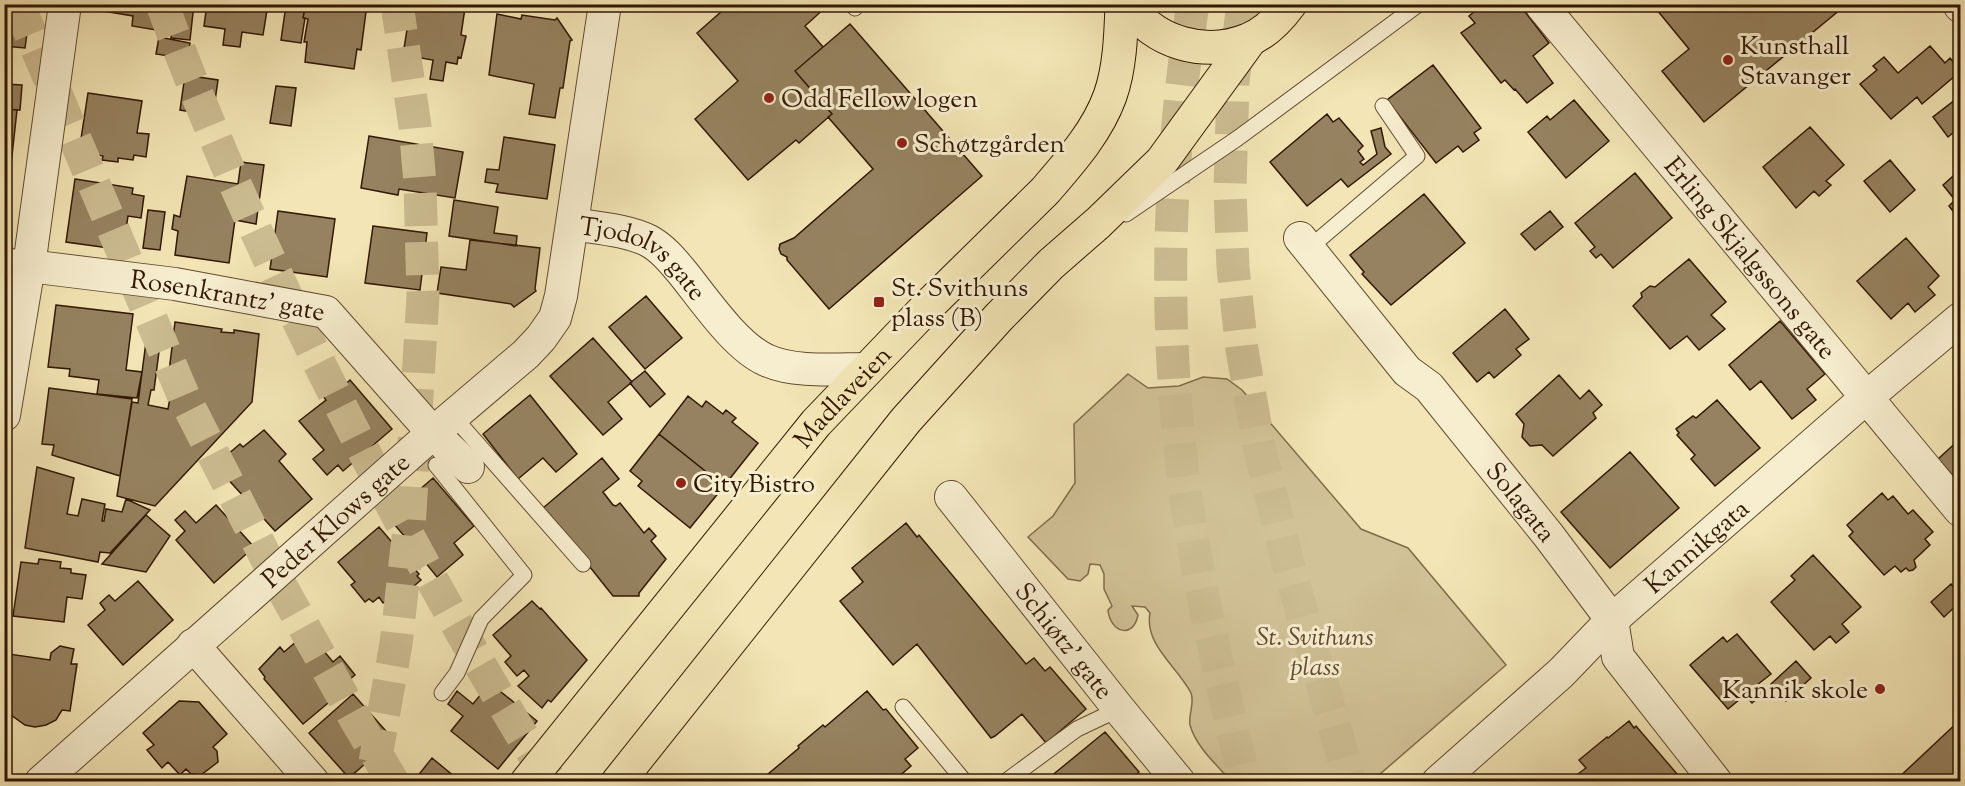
<svg xmlns="http://www.w3.org/2000/svg" width="1965" height="786" font-family="'Sorts Mill Goudy',serif">
<style>
.green{fill:#d2c297;stroke:#826c4d;stroke-width:1.5}
.building{fill:#968260;stroke:#321703;stroke-width:1.5}
.lines{fill:none;stroke-linecap:round;stroke-linejoin:round}
.highway-tunnel{stroke:#ccbc91;stroke-width:33;stroke-dasharray:33 16;stroke-linecap:butt}
.lane-casing{stroke:#624a30;stroke-width:17}
.street-casing{stroke:#624a30;stroke-width:34}
.primary-casing{stroke:#321703;stroke-width:35}
.lane{stroke:#f7eecf;stroke-width:15}
.street{stroke:#f7eecf;stroke-width:32}
.primary{stroke:#f3e5b5;stroke-width:33}
.poi-dot{fill:#8f2418;stroke:#f7eecf;stroke-width:2}
.labels{text-anchor:middle;stroke-width:6;stroke-linejoin:round;paint-order:stroke}
.poi-label{font-size:26px;fill:#321703;stroke:#f7eecf;text-anchor:start}
.street-label{font-size:26px;fill:#321703;stroke:#f7eecf}
.park-label{font-size:26px;font-style:italic;fill:#624a2f;stroke:#f7eecf}
</style>
<rect width="100%" height="100%" fill="#f3e5b5"/>
<filter id="stains"><feTurbulence type="fractalNoise" baseFrequency=".00333" numOctaves="4"/><feColorMatrix values="0 0 0 0 .2 0 0 0 0 .09 0 0 0 0 .02 0 0 0 .5 -.17"/></filter>
<radialGradient id="worn" r=".72"><stop offset=".6" stop-color="#630" stop-opacity="0"/><stop offset="1" stop-color="#630" stop-opacity=".3"/></radialGradient>
<path class="green" d="M1128,374L1148,388L1179,386L1203,377L1227,379L1242,390L1361,529L1408,548L1506,665L1372,781H1231C1217,765 1196,747 1190,725C1188,715 1195,703 1191,693C1178,667 1144,645 1150,613L1145,607L1132,606L1138,615C1133,640 1110,632 1108,610L1112,606L1104,589V574L1100,565L1090,564L1088,574L1080,581L1068,579L1028,537L1053,516L1075,483L1074,424Z"/>
<path class="building" d="M4,4H31L25,48L4,46Z
M97,4H174L173,14L160,11L156,30L132,26L133,16L96,10Z
M175,4H194L190,40L171,38Z
M207,4H268L263,35L242,32L240,47L223,45L225,29L204,26Z
M310,4H367L361,50L357,49L354,69L305,62L307,42H304L308,19L303,18L305,8L309,9Z
M411,4H444L465,8L461,35L466,36L461,58L458,57L457,64L446,62L443,81L430,79L433,60L403,55Z
M730,4H824L826,7L805,26L823,47L795,71L832,114L799,143L796,140L748,180L695,119L738,81L697,33Z
M1483,4H1519L1549,43L1533,56L1553,83L1527,103L1515,89L1514,90L1505,80L1501,83L1461,33L1475,23L1469,16Z
M1652,4H1847L1704,122L1662,71L1689,49Z
M286,5L306,8H305L303,18H305L301,43L281,40Z
M497,14L521,19L522,15L555,20L557,18L572,40L570,41L563,88H560L555,118L529,114L534,84L489,75Z
M850,24L982,176L829,309L787,260V257L781,254L779,249L780,244L794,238L873,169L828,117L832,114L795,71Z
M159,37L190,43L188,59L156,54Z
M1930,46L1945,63L1950,58L1959,69L1954,73L1956,75L1922,104L1917,97L1891,119L1860,84L1877,70L1873,66L1884,57L1898,73Z
M1433,65L1481,128L1474,133L1479,140L1463,152L1458,146L1436,163L1387,100Z
M185,75L218,80L213,115L180,110Z
M4,84L22,85L20,110L4,109Z
M276,86L296,88L291,126L270,123Z
M88,93L142,101L137,133L149,134L146,157L134,155L133,160L118,158V162L102,160L103,156L79,152Z
M1960,96V127L1948,137L1933,117Z
M1574,100L1609,141L1566,178L1528,132L1547,116L1550,120Z
M4,109L17,110L11,165H8L6,181H4Z
M1327,114L1333,122L1339,118L1363,146L1358,151L1364,159L1360,162L1363,165L1377,154L1371,131L1381,128L1385,147L1391,154L1348,187L1341,179L1307,206L1270,162Z
M1810,127L1844,165L1826,181L1831,185L1819,196L1814,191L1796,208L1763,167Z
M369,136L463,152L455,198L399,189L398,195L361,188Z
M504,137L555,145L547,199L496,192L498,184L485,182L487,169L499,170Z
M1890,160L1915,190L1890,212L1864,181Z
M241,162L264,165L256,224L235,220L229,263L175,255L178,231L172,229L174,215L180,217L187,176L238,184Z
M1960,170V220L1949,206L1955,200L1943,185Z
M1635,173L1672,218L1613,268L1601,254L1596,258L1590,251L1595,247L1575,223Z
M75,179L133,188L132,194L144,196L141,218L128,216L123,250L66,242Z
M1424,194L1465,243L1391,305L1362,274L1364,272L1350,255Z
M454,200L498,207L494,233L517,236L516,246L449,236Z
M148,210L165,212L160,250L143,248Z
M278,211L335,219L327,277L270,269Z
M1550,211L1563,227L1535,250L1521,234Z
M373,226L427,233L420,290L365,283Z
M1906,238L1939,276L1928,287L1935,295L1915,312L1908,303L1891,319L1857,281Z
M470,240L540,248L535,289L536,291L514,307L511,304L437,293L441,267L466,270Z
M1689,259L1726,302L1711,315L1725,329L1699,350L1687,336L1670,349L1633,306L1642,297L1641,293L1650,286L1655,287Z
M646,296L682,338L645,369L609,327Z
M56,305L133,314L126,370L142,372L137,398L97,394L99,380L69,376L70,369L48,367Z
M1505,309L1529,339L1516,349L1521,355L1494,378L1489,372L1477,382L1453,353Z
M1780,321L1825,374L1807,389L1816,400L1792,419L1761,381L1750,390L1729,365Z
M175,322L222,329L221,332L234,333V330L259,334L252,402L155,506L117,496L132,402L138,403L146,342L160,344L154,390H151L148,405L168,409L173,381L168,380Z
M593,338L632,382L608,402L622,419L603,435L550,376Z
M645,371L665,394L650,407L630,383Z
M1559,375L1580,399L1589,390L1602,405L1593,413L1596,418L1553,456L1542,445L1530,446L1522,437L1524,424L1516,414Z
M350,380L392,429L343,471L338,465L327,475L313,459L324,450L299,421L326,400L322,395L338,381L343,386Z
M49,388L132,399L120,476L52,455L54,445L42,444Z
M530,395L577,454L556,472L543,458L518,479L483,434Z
M688,396L702,407L706,401L723,414L726,410L736,418L732,422L758,443L724,486L659,434Z
M1717,400L1760,448L1715,486L1691,459L1695,455L1677,435L1679,433L1676,429L1693,416L1696,418Z
M264,430L286,454L279,461L312,499L275,531L215,465L240,444L243,447Z
M659,434L724,486L690,528L638,486L642,481L630,471Z
M1960,439V484L1938,459Z
M1630,452L1679,508L1610,568L1561,512Z
M602,458L619,479L603,492L613,505L616,506L620,503L644,533L649,528L656,536L651,541L666,559L639,593V596H613L543,508Z
M37,467L74,478L67,514L78,516L82,499L105,504L102,521H104L106,509L122,512L126,499L150,510L110,553L100,552L98,562L25,548Z
M433,478L474,526L454,543L463,555L437,577L421,557L415,562L405,551L412,545L388,517Z
M1882,493L1888,500L1893,496L1908,514L1913,510L1933,532L1925,539L1930,545L1914,560L1916,567L1913,570L1909,571L1906,568L1901,572L1895,566L1884,575L1849,536L1853,532L1847,525Z
M216,505L254,547L214,583L176,540L185,531L175,520L185,511L196,523Z
M146,515L170,536L146,572L102,564Z
M906,523L917,537L919,535L1026,664L1034,658L1045,671L1050,667L1086,709L1046,743L1022,714L995,736L991,738L917,644L893,665L840,601L863,582L852,568Z
M379,527L419,574L417,576L421,580L401,597L397,592L383,603L379,597L373,602L369,599L365,602L351,585L355,582L338,562Z
M1813,555L1861,607L1842,624L1849,632L1836,643L1830,636L1814,650L1771,602L1795,580L1791,576Z
M39,559L61,562L60,568L71,569V573L86,575L82,599L67,597L64,622L13,616L21,562L38,564Z
M138,581L173,620L123,665L88,625L105,610L100,603L109,595L115,601Z
M1951,584L1960,594V602L1944,617L1931,602Z
M532,601L540,609L541,608L587,660L551,702L548,700L542,708L518,686L529,676L524,670L517,676L505,662L511,656L493,635Z
M1737,634L1771,674L1757,685L1764,693L1752,703L1745,695L1728,709L1690,665L1723,637L1727,642Z
M304,635L309,641L312,637L333,662L340,656L355,675L349,680L352,683L303,724L264,679L265,677L259,669L280,647L284,652Z
M60,646L74,649L71,664H77L70,711L62,710L56,720L46,725L35,727L25,725L11,715L4,701V685L9,654L50,660L51,653Z
M1796,661L1811,678L1786,701L1771,684Z
M490,683L537,721L498,769L451,731L463,716L448,704L457,691L473,704Z
M867,691L883,710L886,709L918,748L905,759L911,766L896,779L898,782H772L767,775L799,748L798,746L823,725L825,727Z
M353,694L393,739L349,778L309,733Z
M179,701L199,702L227,734L213,747L217,751L218,762L201,775L191,774L186,769L180,775L168,762L162,768L147,750L154,745L143,733Z
M1960,720V782H1894Z
M1629,721L1634,728L1636,726L1677,774L1669,782H1577L1574,777L1586,768L1579,760L1607,737L1608,738Z
M1105,732L1139,772L1127,782H1044Z
M432,758L461,782H413Z
M1140,774L1146,782H1131Z"/>
<g class="lines">
<path class="highway-tunnel" d="M18,4L184,397L277,579L356,720L393,782
M162,4C216,150 282,292 353,430C414,550 479,668 551,782
M1193,4C1168,162 1163,316 1183,475C1196,578 1221,680 1245,782
M1243,4L1233,82L1230,190L1233,268L1242,350L1259,446L1286,556L1350,782
M375,762L396,644L409,529L423,296L420,183L415,126L397,4"/>
<g class="lane-casing">
<path id="lane" d="M852,4L855,8
M1126,214L1238,138L1419,4
M1308,249L1417,156L1383,106
M453,416L583,564
M436,465L524,575L481,619L457,673L442,693
M903,707L965,782
M1005,782L1077,729L1119,709"/>
</g>
<g class="street-casing">
<g id="street">
<path d="M1959,4L1960,6"/>
<path id="s1" d="M1542,6L1960,510"/>
<path id="s2" d="M573,224C596,228 627,230 649,241C662,248 672,260 682,272C704,299 735,346 766,360C793,373 837,369 866,369"/>
<path id="s3" d="M1300,238L1407,371L1429,387L1549,536L1612,620L1618,657L1716,782"/>
<path id="s4" d="M4,265L29,266L175,284L326,312L433,433L468,467"/>
<path d="M4,415L29,266L65,4"/>
<path id="s5" d="M951,497L1119,709L1179,782"/>
<path d="M193,645L313,782"/>
<path id="s6" d="M41,782L433,433L526,354L541,338L555,318L561,296L605,4"/>
<path id="s7" d="M1438,782L1561,673L1612,620L1867,397L1960,319"/>
</g>
</g>
<g class="primary-casing">
<g id="primary">
<path d="M1129,4C1153,44 1207,57 1248,40C1266,33 1279,19 1290,4"/>
<path id="s8" d="M527,782L816,423L926,308L1045,191C1070,162 1097,132 1110,96C1120,68 1121,34 1122,4"/>
<path d="M618,782L906,420L999,317L1051,264L1098,223L1162,161L1250,40"/>
</g>
</g>
<use href="#lane" class="lane"/>
<use href="#street" class="street"/>
<use href="#primary" class="primary"/>
</g>
<g class="poi-dot">
<circle cx="1728" cy="60" r="6"/>
<circle cx="769" cy="98" r="6"/>
<circle cx="902" cy="143" r="6"/>
<rect x="873" y="296" width="12" height="12" rx="3"/>
<circle cx="681" cy="483" r="6"/>
<circle cx="1880" cy="689" r="6"/>
</g>
<g class="labels">
<g class="poi-label">
<text x="1740" y="54">Kunsthall<tspan x="1740" dy="30">Stavanger</tspan></text>
<text x="781" y="107">Odd Fellow logen</text>
<text x="914" y="152">Schøtzgården</text>
<text x="891" y="296">St. Svithuns<tspan x="891" dy="30">plass (B)</tspan></text>
<text x="693" y="492">City Bistro</text>
<text x="1868" y="698" text-anchor="end">Kannik skole</text>
</g>
<g class="street-label">
<text dy="9" stroke="none"><textPath href="#s1" startOffset="327">Erling Skjalgssons gate</textPath></text>
<text dy="9" stroke="none"><textPath href="#s2" startOffset="81">Tjodolvs gate</textPath></text>
<text dy="9" stroke="none"><textPath href="#s4" startOffset="226">Rosenkrantz' gate</textPath></text>
<text dy="9" stroke="none"><textPath href="#s8" startOffset="498">Madlaveien</textPath></text>
<text dy="9" stroke="none"><textPath href="#s3" startOffset="345">Solagata</textPath></text>
<text dy="9" stroke="none"><textPath href="#s6" startOffset="394">Peder Klows gate</textPath></text>
<text dy="9" stroke="none"><textPath href="#s7" startOffset="350">Kannikgata</textPath></text>
<text dy="9" stroke="none"><textPath href="#s5" startOffset="183">Schiøtz' gate</textPath></text>
</g>
<g class="park-label">
<text x="1315" y="645">St. Svithuns<tspan x="1315" dy="30">plass</tspan></text>
</g>
</g>
<rect width="1965" height="786" fill="none" stroke="#f3e5b5" stroke-width="24"/>
<rect x="6" y="6" width="1953" height="774" fill="none" stroke="#321703" stroke-width="3"/>
<rect x="12" y="12" width="1941" height="762" fill="none" stroke="#321703" stroke-width="1.5"/>
<rect width="100%" height="100%" filter="url(#stains)"/>
<rect width="100%" height="100%" fill="url(#worn)"/>
</svg>
